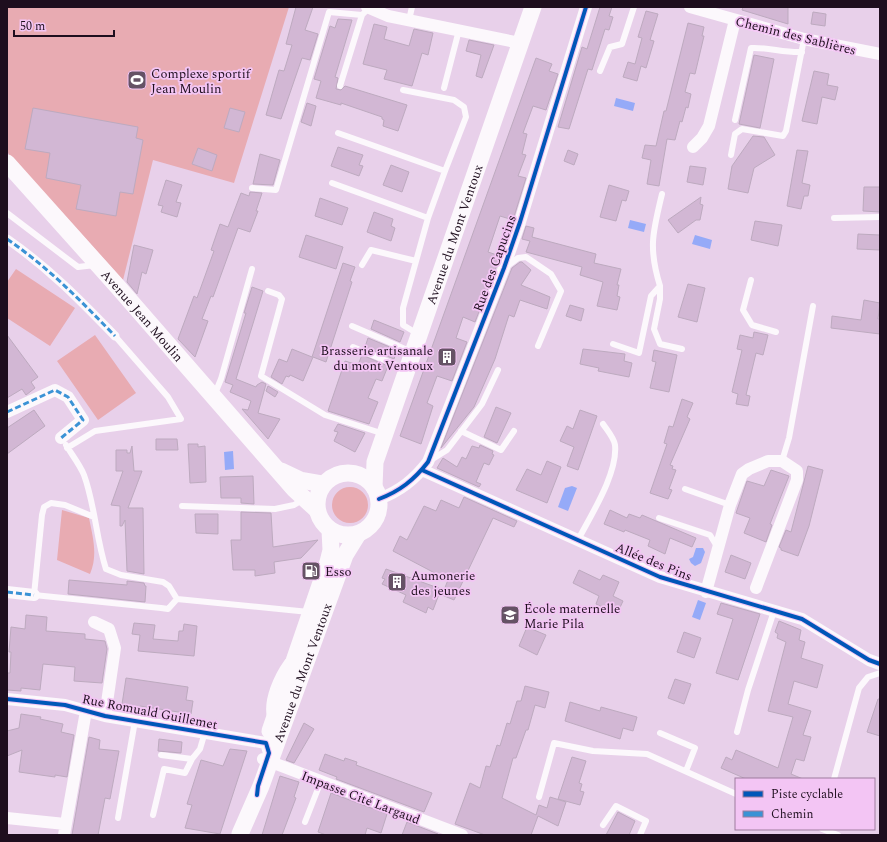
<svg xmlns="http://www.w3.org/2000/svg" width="887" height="842" font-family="Spectral,serif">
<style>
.green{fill:#e8abb2}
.water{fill:#95aaf8}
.building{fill:#d2b7d4;stroke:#bdaabf}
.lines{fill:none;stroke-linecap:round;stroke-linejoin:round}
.service{stroke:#fcf8fc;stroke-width:6}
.pedestrian{stroke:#fcf8fc;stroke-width:9}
.minor{stroke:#fcf8fc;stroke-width:12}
.secondary{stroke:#fcf8fc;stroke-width:17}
.quiet{stroke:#3a92d5;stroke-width:3;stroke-dasharray:6 3;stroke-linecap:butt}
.cycleway-casing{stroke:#f3c5f4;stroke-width:6}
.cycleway{stroke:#0057b8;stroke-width:4}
.labels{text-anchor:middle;stroke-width:3.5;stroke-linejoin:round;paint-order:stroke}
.street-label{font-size:13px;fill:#1e0e1e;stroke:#f3c5f4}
.poi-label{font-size:13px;fill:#1e0e1e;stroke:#f3c5f4;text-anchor:start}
</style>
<rect width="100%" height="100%" fill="#e8d0ea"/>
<path class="green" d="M7,7H289L234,183L153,160L123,280L7,152Z
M16,269L75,308L50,346L7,318V282Z
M95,335L136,393L98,420L57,361Z
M332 505a18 18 0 1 1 36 0a18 18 0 1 1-36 0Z
M62,510L89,518C93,538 98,555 90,574L57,560Z"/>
<path class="water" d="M616,98L635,103L633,111L614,106Z
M630,220L646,224L644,232L628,228Z
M695,235L712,240L710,249L692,244Z
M233,451L234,469L225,470L224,452Z
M572,486L577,488L568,511L558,507L565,488Z
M696,548H703L705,552L701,563L695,566L691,563L689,559L693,557Z
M698,600L706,603L700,620L692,617Z"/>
<path class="building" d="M296,7H313L305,30L318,34L310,60L302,58L281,119L266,115L279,70L284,71L292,45L286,44Z
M600,7H612L609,16L613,17L609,30L605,29L592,70L588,69L569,129L558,127L582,47L587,49Z
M743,7H788V24L742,10Z
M646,11L658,14L650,40L654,41L646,68L641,66L637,81L623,77L628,62L635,64L642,38L638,37Z
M813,12L826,14L825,26L811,24Z
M338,19L352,20L335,77L338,78L336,89L341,90L345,86L407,105L398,131L383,126L384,120L382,119V117L341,103V105L316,98L321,81L314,79L330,26L335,28Z
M688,23L704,27L702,36H704L695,74L690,73L685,92L691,94L688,108L686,107L682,122L680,121L675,140L667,139L659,186L647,184L651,160L642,158L645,145L656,146L664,111H666Z
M374,24L387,27L384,39L409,46L414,29L433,33L428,55L422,53L412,86L384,79L387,70L363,64Z
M469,40L494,45L482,78L476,76L481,55L466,51Z
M754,55L774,59L760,128L739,124Z
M536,58L552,64L549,71L558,74L546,110L533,106L523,133L527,134L522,154L526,155L518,176L526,178L513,220L500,216L488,252L500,256L497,265L475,322L463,317L456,338L467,342L452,381L437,376L427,403L433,406L421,444L400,436Z
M814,71L829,74L827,85L838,87L835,100L822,97L817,124L802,121Z
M307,103L316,106L311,126L301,122Z
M33,108L138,127L136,138L143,140L133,194L120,192L116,216L76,209L81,185L46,178L50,153L25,149Z
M230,108L245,112L239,132L224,128Z
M753,136L764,137L775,155L754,168L748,193L728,189L732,166Z
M338,147L363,155L359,165L363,166L359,176L331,166Z
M198,148L217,155L212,171L192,164Z
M568,150L578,154L574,165L564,161Z
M797,150L808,151L802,183L810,185L808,196H804L801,209L787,206Z
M260,154L280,160L273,185L253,184Z
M391,165L409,172L402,192L383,185Z
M690,166L706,168L703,185L687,182Z
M166,180L182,185L176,202L181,203L177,217L161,212L163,206L158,205Z
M609,185L629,191L626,201L622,200L616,221L600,217Z
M864,187H880V212L863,211Z
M250,192L262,193L256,211H258L250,232L238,228L213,297L211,296L202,319L208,321L195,357L178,339L194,296L197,298L214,251L211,250L220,224L228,227L241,193L249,196Z
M701,197L700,204L703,205L700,220H696L678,233L668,220Z
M320,198L348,208L342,225L315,216Z
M374,212L393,219L391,226L395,228L391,241L367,232Z
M755,221L782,225L778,246L751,240Z
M526,226L534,228L532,237L596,254L594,263L621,269L617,285H619L617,296L620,297L617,310L597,306L603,282L580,275L582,267L526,252L530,241L522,239Z
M858,234L880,235V250L857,249Z
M306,235L343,247L336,269L299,257Z
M134,245L153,250L146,274L142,272L137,294L127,282Z
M520,262H522L531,270L521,285L550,297L547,309L520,300L514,317L509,315L495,359L474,407L441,448L512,268Z
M343,263L355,267L350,281L352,282L326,362L313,357L303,381L290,375L289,377L286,376L282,384L271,377L279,359L287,362L292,349L312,357Z
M688,284L705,288L697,322L678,317Z
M252,287L263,291L236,379L256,387L257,385L262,382L266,384L258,413L280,419L268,439L242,409L248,410L251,401L230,392L233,385L225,382L246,313H244Z
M864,300L880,303L878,319H880V334L831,328L832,316L861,320Z
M570,305L584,309L581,321L566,316Z
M374,320L404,332L400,342L371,329Z
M754,332L768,335L763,355L756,353L746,395L750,396L748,406L736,404L738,394L732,392L742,350L737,349L740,335L753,338Z
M7,335L38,377L31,382L35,388L26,395L22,389L7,398Z
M368,338L397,350L394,359L365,347Z
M583,349L625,354L624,361L632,363L629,377L598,371L599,368L580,364Z
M654,350L677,355L669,392L650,388L656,362L652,361Z
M362,355L388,366L382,381L376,379L368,398L378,402L369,424L328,411L345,361L358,365Z
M268,386L278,392L275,397L266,391Z
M682,399L693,403L687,417L690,419L670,465L673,466L672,469L676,470L669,489L672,490L668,499L650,493L667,444L664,443L669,426L673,427Z
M496,407L511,413L497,443L484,437Z
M34,410L45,426L7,454V428Z
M580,410L597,416L578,470L567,466L574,447L560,441L567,426L573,429Z
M338,424L365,433L355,452L334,441L338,432L334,431Z
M156,439H177L178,450H156Z
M188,444H198V447L205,446L206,482L190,483Z
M480,445L493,451L492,454L494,455L489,465L484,463L476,482L481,484L479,487L437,468L443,458L457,467L462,457L466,459L472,446L479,448Z
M132,446L134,471H142L128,508H143L144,574L127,571L125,520L122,526H120V506L111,505L123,471H116V450H127V453H130Z
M547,461L561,467L547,503L516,490L527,469L541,475Z
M808,466L823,470L809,526L798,556L781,550V548L779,547L786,530L791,532Z
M771,470L789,476L770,524L772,525L766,542L744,533L750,518L736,513L747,481L764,486Z
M253,476L254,504L241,503V498H221L220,477Z
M464,497L517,521L514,527L493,518L454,600L442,595L448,580L393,551L400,536L407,540L424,506L436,511L441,500L459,508Z
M610,510L627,518L629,514L640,518L642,515L696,538L692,547L670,538L665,554L648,546L650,540L625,530L624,532L604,524Z
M241,512L271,513L273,547L318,540L301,558L274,562L275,573L255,576V570H233L231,540H241Z
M195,514H218V534L196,533Z
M731,555L751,563L745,579L725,572Z
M386,569L441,589L433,610L428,607L426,613L403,602L406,595L382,584L385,579L382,578Z
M579,570L600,580L603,575L619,582L613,596L623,601L617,614L596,604L599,596L573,583Z
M69,580L127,585V581L144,583L145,586H146L145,602L68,594Z
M721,603L760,614L738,680L716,673L733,619L717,614Z
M26,615L47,617L46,631L85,634V639L105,641L107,649L102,683L74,681L75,667L43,664L40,690L21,688V691L7,690V673H10L11,652H9L11,627L25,629Z
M779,621L801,630L799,640L805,642L801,658L823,665L817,688L794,681L788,704L811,711L803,735L811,737L804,761L796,759L791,774L803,779H746L721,768L726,757L732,760L736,750L778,768L793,717L768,711L786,642L777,638L778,634L775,632Z
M134,623L155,625L153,639L178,641L179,631H183L184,624L197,626L194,656L138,651L140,635L132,634Z
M527,627L546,635L537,655L519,646Z
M684,632L701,638L694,658L677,652Z
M126,678L188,687L186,700L193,701L191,714L140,706L139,714L121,711Z
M675,679L691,684L684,704L668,698Z
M525,686L549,692L545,708L535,705L528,730H526L516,758H513L502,798L536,815L539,805L547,808L550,797L566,802L558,826L538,816L531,835H485L455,824L470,783L480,788L486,766L490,767L497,745L500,746L507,723L510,724L517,701H521Z
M878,699H880V736L867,732Z
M570,702L600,711L601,707L637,717L633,731L623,728L620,739L565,721Z
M21,714L41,717L40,719L63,724L61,732L74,735L67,777L55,775V777L19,772L22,750L7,756V731L19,728Z
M304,723L314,729L294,763L286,760Z
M89,737L100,740L99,749L119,751L110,799L105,798L98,835H72Z
M159,739L182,742L181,753L158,751Z
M230,749L247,751L220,834L185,828L192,805L187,804L201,760L223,766Z
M325,754L344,761L345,758L357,762L356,765L432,793L424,812L336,779L337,777L319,770Z
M572,757L586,761L579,783L582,784L580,791L584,792L580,805L558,799Z
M280,776L299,782L294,797L296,798L282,835H262Z
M331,793L387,814L381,833L367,828L365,835H326L318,832Z
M618,812L635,821L629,835H606Z
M407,822L438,834V835H402Z"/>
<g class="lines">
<path class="service" d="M409,20L412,7
M600,71L610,47L622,44L634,7
M340,86L362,15
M444,88L459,30
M403,90L454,100L464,107L466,117L445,171
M735,120L751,48C768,47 784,53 802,52
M338,133L445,171L428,218L403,308V325L418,334
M731,155L735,134L742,129L783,136L786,131L804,39
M332,183L428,218
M252,188L276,190L329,12L362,15L368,9
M7,213L78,267L95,265
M834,218L880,217
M362,265L371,250L416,261
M506,267L518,258L526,257L551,274L561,291L538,346
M751,280L743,310L752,325L776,332
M660,286V299L654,329L660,344L682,349
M268,291L279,295L282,299L261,376L325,415L384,434
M352,326L412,352
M613,344L639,353L651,296L660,286C648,247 653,232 662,194
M353,347L406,369
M214,396L221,379L252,269
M461,431L501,450L514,431
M66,445C72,455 80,465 84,475C95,505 96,538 106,569L121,575L163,582L169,586L177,599
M67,448L95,431L181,419L168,397L115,336
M431,460L447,450L482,404L498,370
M782,461L789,438L813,306
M685,489L730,505
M182,506L275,509L294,505L304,499
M94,517L65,505L51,503L44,507L42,515L34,595L161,608L168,609L177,599L309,612
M659,518L710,535L718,548
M578,540C591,515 618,473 615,445C614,438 607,430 603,424
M270,717C266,700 277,676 287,662
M737,732L748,690L774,611
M660,733L695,748L686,771
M161,755L192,759L200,749L205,732
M834,779L859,688L868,677L880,673
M539,797L554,743L593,751L647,754L736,794
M153,815L164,769L185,773L192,759
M118,818L135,721
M305,822L321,781
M603,825L616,806L646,821L640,835
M822,829L838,835"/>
<path class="pedestrian" d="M7,239C49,268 80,300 115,336"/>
<path class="minor" d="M367,7L388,16L520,43
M690,7L804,39L880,54
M693,147L702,138L709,126L735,20
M7,412L55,390L68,397L83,420L61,438
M422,470L660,577L802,619L869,660L880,664
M379,499C400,491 414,480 428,462L504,268L520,222L586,7
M7,592L34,595
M706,592L730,505L742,474L749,469L768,461H782L797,471V480L756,588
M94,622L109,629L115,648L105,716
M7,699L65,705L105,716L266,743L269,753L267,760
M263,759L462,835
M7,818L65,824
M64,835L86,711"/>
<g class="secondary">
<path id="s1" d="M7,163L118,287L294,489L317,510"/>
<path d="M281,471L300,480L323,484"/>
<circle cx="348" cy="504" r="31"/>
<path id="s2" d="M374,487L375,462L533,7"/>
<path d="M270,731L328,562L331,550L330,530"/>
<path id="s3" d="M240,834L261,786L345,555L358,534"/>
</g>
<path class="quiet" d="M7,239C49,268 80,300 115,336
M7,412L55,390L68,397L83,420L61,438
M7,592L34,595"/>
<g class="cycleway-casing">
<path id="cycleway" d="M422,470L660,577L802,619L869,660L880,664
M379,499C400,491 414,480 428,462L504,268L520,222L586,7
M7,699L65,705L105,716L266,743L269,753L258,786L257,795"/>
</g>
<use href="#cycleway" class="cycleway"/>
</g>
<defs>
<g id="stadium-square" transform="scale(1)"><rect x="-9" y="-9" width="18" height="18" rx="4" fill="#655265" stroke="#f3c5f4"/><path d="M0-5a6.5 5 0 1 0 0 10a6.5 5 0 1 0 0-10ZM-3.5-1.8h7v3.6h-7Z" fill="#fff"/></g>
<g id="building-square" transform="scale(1)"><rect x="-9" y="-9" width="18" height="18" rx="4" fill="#655265" stroke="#f3c5f4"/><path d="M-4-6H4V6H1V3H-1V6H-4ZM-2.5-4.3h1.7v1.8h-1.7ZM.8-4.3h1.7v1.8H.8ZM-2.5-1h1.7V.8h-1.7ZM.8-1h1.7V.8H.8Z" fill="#fff"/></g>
<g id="fuel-square" transform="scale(1)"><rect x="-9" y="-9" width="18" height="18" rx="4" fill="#655265" stroke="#f3c5f4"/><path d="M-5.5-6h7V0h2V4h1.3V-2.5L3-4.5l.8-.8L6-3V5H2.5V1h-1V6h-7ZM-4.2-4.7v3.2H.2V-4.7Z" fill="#fff"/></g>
<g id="school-square" transform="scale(1)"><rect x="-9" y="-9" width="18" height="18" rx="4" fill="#655265" stroke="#f3c5f4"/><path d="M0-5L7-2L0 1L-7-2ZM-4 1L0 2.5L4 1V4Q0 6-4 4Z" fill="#fff"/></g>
</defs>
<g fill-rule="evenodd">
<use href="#stadium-square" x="137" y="80"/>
<use href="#building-square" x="447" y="357"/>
<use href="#fuel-square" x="311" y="571"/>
<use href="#building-square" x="397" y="582"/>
<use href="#school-square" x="510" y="615"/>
</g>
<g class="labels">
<g class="street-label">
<text transform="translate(796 35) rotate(14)" y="5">Chemin des Sablières</text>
<text dy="5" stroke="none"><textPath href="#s2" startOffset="266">Avenue du Mont Ventoux</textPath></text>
<text transform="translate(494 263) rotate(-70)" y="5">Rue des Capucins</text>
<text dy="5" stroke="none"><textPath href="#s1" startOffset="204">Avenue Jean Moulin</textPath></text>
<text transform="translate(654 561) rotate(22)" y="5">Allée des Pins</text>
<text dy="5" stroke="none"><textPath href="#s3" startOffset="173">Avenue du Mont Ventoux</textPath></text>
<text transform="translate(150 711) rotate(11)" y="5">Rue Romuald Guillemet</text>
<text transform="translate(361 797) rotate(21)" y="5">Impasse Cité Largaud</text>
</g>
<g class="poi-label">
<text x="151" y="78">Complexe sportif<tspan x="151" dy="15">Jean Moulin</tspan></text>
<text x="433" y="355" text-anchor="end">Brasserie artisanale<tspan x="433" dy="15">du mont Ventoux</tspan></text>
<text x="325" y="576">Esso</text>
<text x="411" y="580">Aumonerie<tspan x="411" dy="15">des jeunes</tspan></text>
<text x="524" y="613">École maternelle<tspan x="524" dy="15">Marie Pila</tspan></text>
</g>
</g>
<rect width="887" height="842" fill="none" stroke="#1e0e1e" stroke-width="16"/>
<rect x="735" y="778" width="140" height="52" fill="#f3c5f4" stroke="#9e7c9e"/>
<rect x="743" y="791" width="20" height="6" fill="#0057b8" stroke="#9e7c9e"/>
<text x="771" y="798" font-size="12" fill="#1e0e1e">Piste cyclable</text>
<rect x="743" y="811" width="20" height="6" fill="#3a92d5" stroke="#9e7c9e"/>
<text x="771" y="818" font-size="12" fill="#1e0e1e">Chemin</text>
<path d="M14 30v6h100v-6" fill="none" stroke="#1e0e1e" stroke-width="2"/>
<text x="20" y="30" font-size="12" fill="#1e0e1e" stroke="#f3c5f4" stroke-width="3" paint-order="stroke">50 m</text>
</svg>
